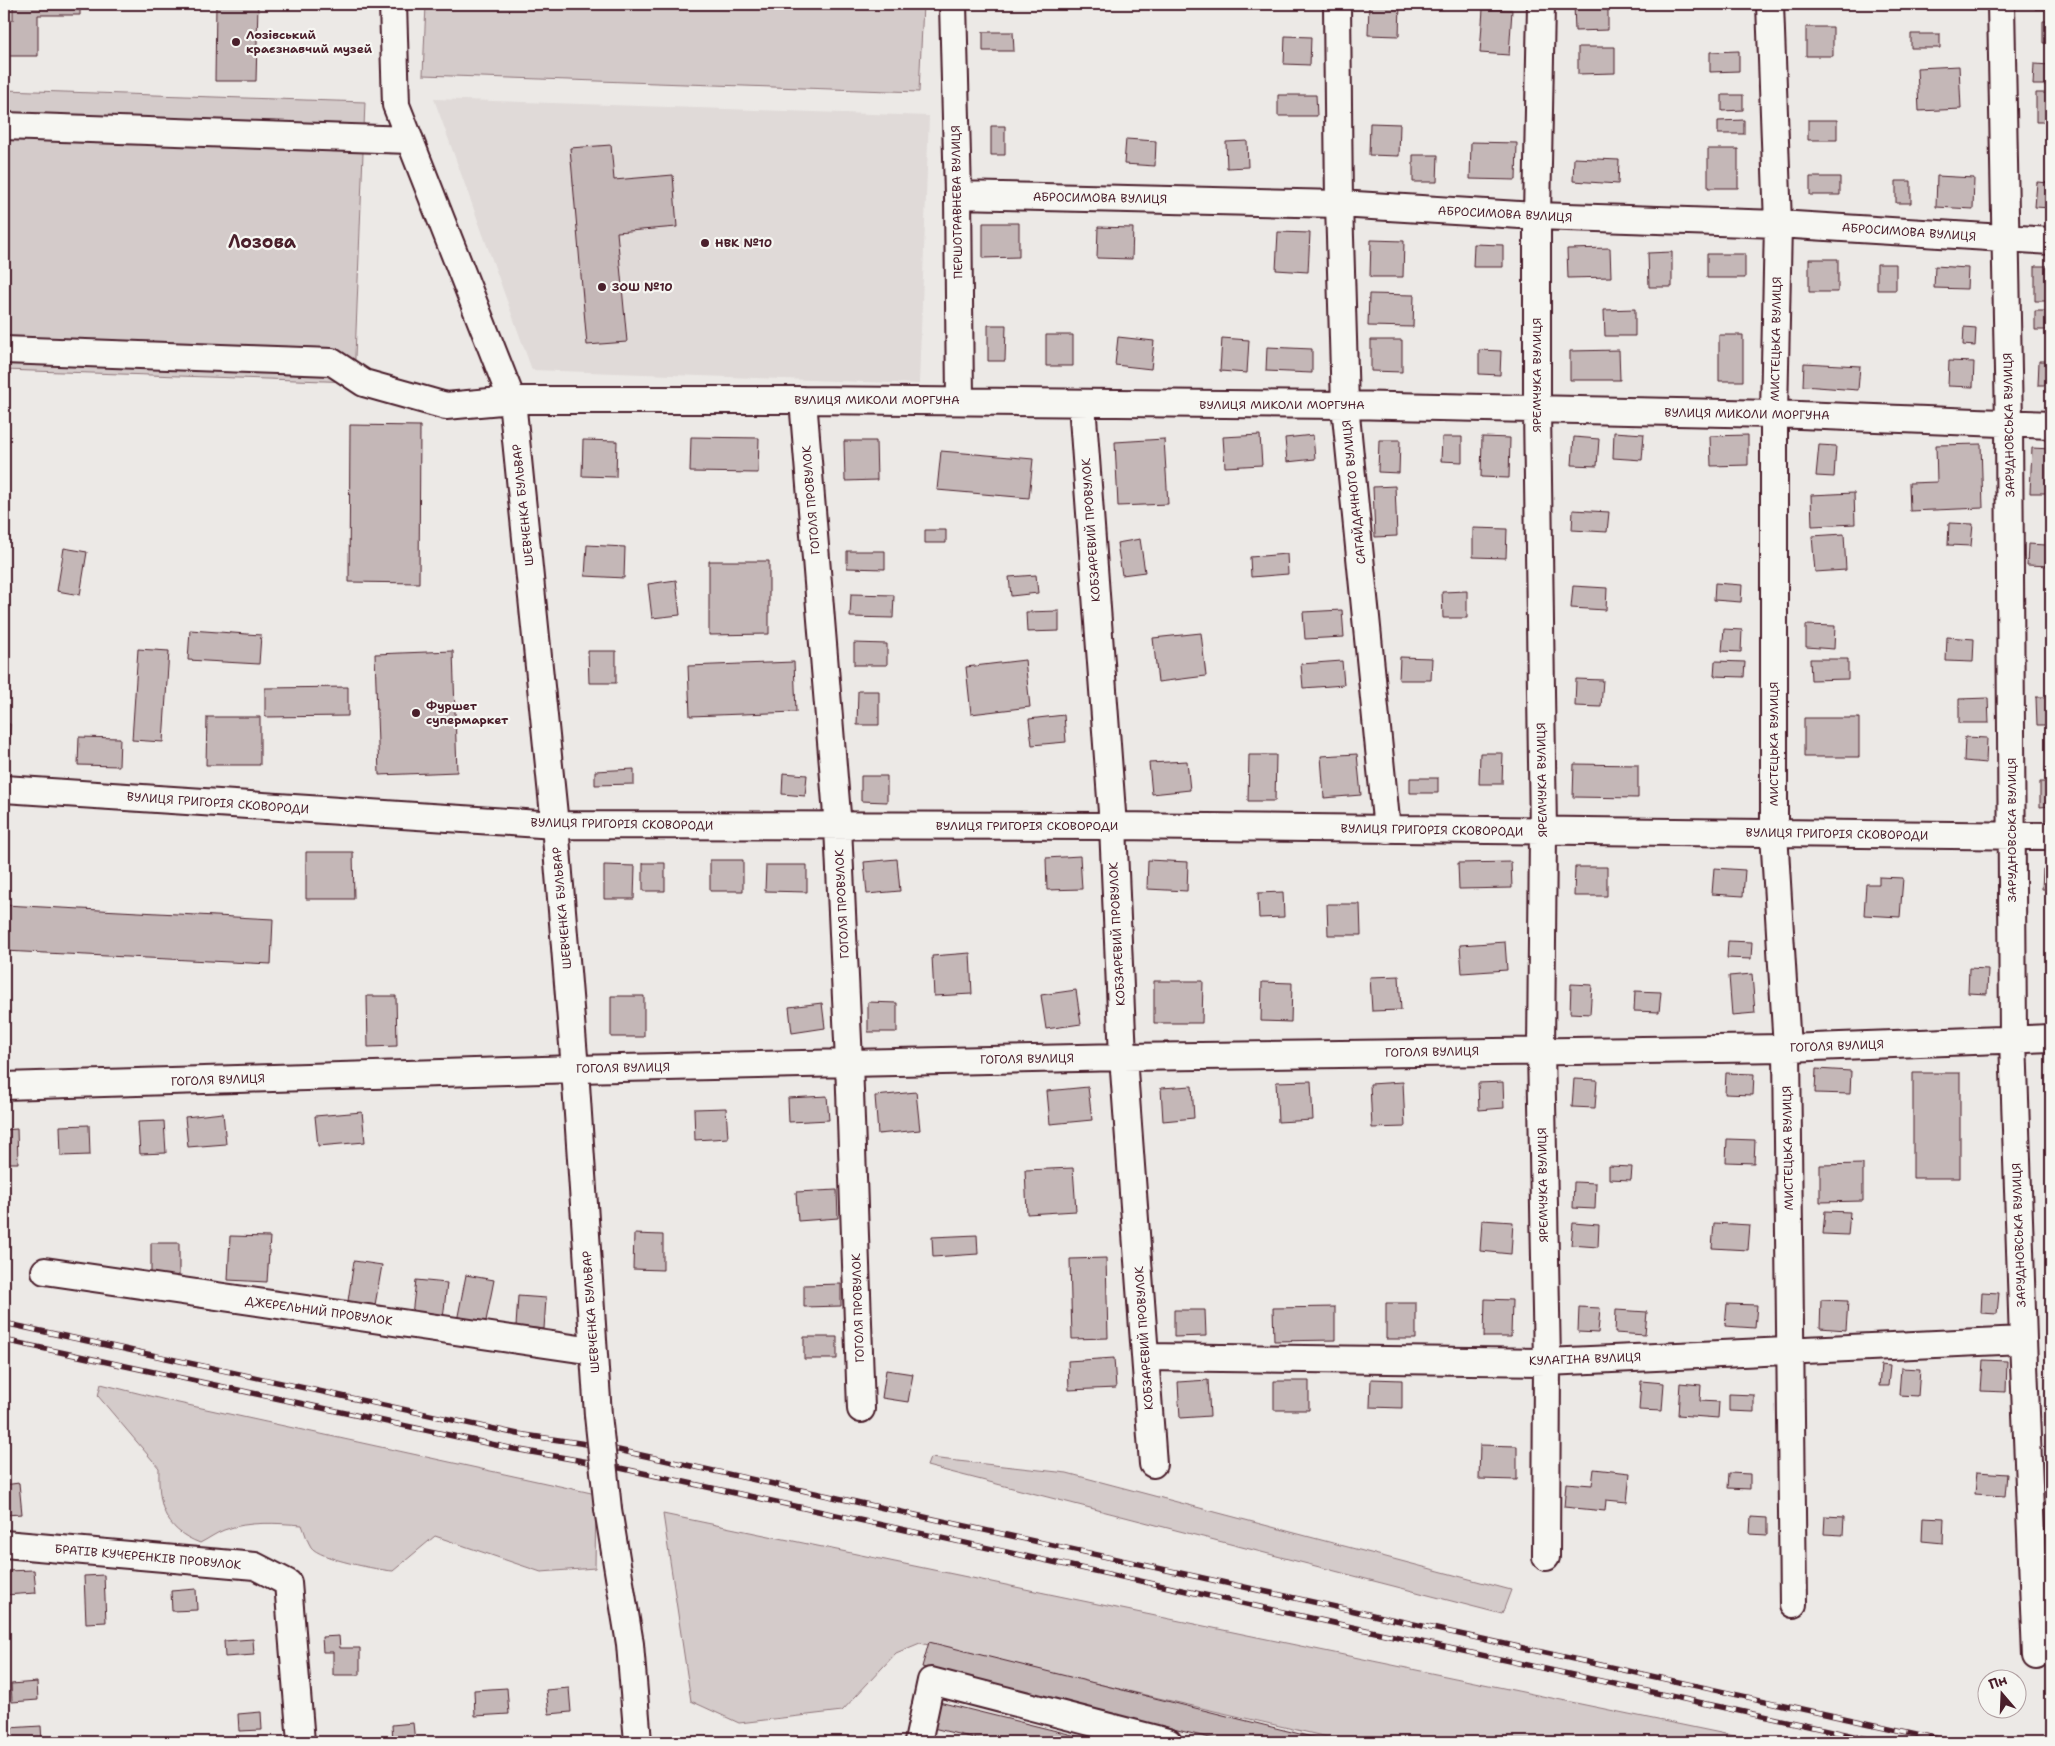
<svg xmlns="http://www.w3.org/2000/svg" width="2055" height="1746" font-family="'Shantell Sans',sans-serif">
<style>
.built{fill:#e0dad8}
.green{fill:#d4cbca;stroke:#8f757a}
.building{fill:#c4b7b7;stroke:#4a1f2b}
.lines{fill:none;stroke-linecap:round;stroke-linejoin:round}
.minor-casing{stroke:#4a1f2b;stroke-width:30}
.minor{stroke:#f6f6f2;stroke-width:26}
.rail-casing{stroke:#4a1f2b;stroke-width:5.5}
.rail{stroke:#f6f6f2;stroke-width:4;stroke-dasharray:11;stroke-linecap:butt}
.minor-bridge-casing{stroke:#4a1f2b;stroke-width:30;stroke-linecap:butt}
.minor-bridge{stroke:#f6f6f2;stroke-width:26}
.poi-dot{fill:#4a1f2b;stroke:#f6f6f2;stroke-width:2}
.labels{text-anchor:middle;stroke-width:4.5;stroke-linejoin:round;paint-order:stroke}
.poi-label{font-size:12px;font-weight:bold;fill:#4a1f2b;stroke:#f6f6f2;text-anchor:start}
.street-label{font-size:12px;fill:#4a1f2b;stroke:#f6f6f2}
.district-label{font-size:18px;font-weight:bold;fill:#4a1f2b;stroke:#f6f6f2}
</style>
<rect width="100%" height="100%" fill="#ece9e6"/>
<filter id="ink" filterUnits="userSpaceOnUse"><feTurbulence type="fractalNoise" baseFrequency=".02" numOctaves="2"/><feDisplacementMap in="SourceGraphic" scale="10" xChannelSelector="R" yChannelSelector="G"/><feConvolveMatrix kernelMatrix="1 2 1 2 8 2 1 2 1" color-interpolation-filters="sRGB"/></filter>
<g filter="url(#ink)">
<path class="built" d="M434,99L929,116L919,384L532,370Z"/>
<path class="green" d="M426,4H923L919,92L423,75Z
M4,90L365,102L354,382L4,370Z
M101,1384L174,1402L596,1494L595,1568L541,1572L435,1536L393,1571C379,1570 319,1559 311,1547C307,1541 305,1532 302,1525C277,1523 249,1521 224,1530C216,1533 208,1539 200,1543C163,1529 158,1504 159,1468L98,1396Z
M930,1458L1067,1473L1511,1590L1502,1614L927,1466Z
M663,1514L1764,1742H1349L920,1643L896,1653L842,1711L739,1723L691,1701Z"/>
<path class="building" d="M13,4H80V15H38V56H4V20H13Z
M216,4H258L256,81H215Z
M1369,4H1400L1399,36L1368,35Z
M1574,4H1608V30L1575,31Z
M2035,4H2051V9H2035Z
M1483,9L1512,10L1509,55L1480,53Z
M2043,21H2051V43H2043Z
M1806,27H1833V56H1806Z
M983,32H1013L1014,51H983Z
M1911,34H1940V48H1911Z
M1285,36L1311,37L1310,65L1284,64Z
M1578,47H1615V73L1578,74Z
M1739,51V71L1710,72V52Z
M2034,64L2051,65V85H2033Z
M1959,66L1961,109L1919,111L1917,68Z
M2036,93H2051V122H2036Z
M1278,95H1316L1317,116H1278Z
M1722,95H1743V110L1722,111Z
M1744,120V134H1718V121Z
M1808,120H1837V140H1808Z
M1370,123L1400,124L1399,156L1369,155Z
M991,126H1005V155H991Z
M1126,139L1156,141L1155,166L1124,164Z
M1247,141L1248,167L1227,168L1226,142Z
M1471,142L1517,143L1516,180L1470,179Z
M611,145L614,180L673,175L677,227L617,232L627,342L587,345L570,148Z
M1708,149H1738V188H1708Z
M1413,155H1438L1437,182H1413Z
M1574,158L1619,160L1618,184L1573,181Z
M1937,176L1974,178L1973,209L1936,207Z
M1810,177H1840V195H1810Z
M1896,181H1911V203H1896Z
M2037,182L2051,183V208L2035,207Z
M983,223H1019V257L983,258Z
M1098,227L1133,228L1132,259L1097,258Z
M1278,232L1310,233L1308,272L1276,270Z
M1371,240L1404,241L1403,277H1370Z
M1474,244L1503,245V267H1473Z
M1610,248L1611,277L1568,278L1567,249Z
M1672,252V287H1649L1648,253Z
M1707,254H1745V278H1707Z
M1809,259H1838V292H1809Z
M1877,264H1896V290H1877Z
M1935,266L1968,268L1967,289L1934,288Z
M2035,266H2051V301H2035Z
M1369,294L1414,295L1413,327L1368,326Z
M1635,309V336H1605L1604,310Z
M2035,311H2051V330H2035Z
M988,325H1006L1005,361H988Z
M1964,327L1976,328L1975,346L1963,345Z
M1046,335H1073V366H1046Z
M1719,335H1743V381H1719Z
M1118,337L1154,341L1151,369L1115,365Z
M1222,338L1249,340L1247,373L1220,371Z
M1371,340H1402V372L1371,371Z
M1267,347L1312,349V373L1266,371Z
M1479,350L1501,351L1500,375L1479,374Z
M1619,350L1620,380H1570V351Z
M1949,361L1974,362L1973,387L1948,386Z
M2039,361H2051V385H2038Z
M1804,363L1860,366L1858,390L1803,386Z
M350,425L420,426L419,583L349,582Z
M1614,432L1644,434L1642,460L1613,458Z
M1260,435L1262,465L1225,467L1223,437Z
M1313,435L1315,459L1287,462L1285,438Z
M1748,435V465L1711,466L1710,436Z
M691,437L759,438L758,473L690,472Z
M1442,437H1462V462L1441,461Z
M1482,437L1510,438L1509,478L1481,477Z
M1574,437L1599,439L1597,466L1572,465Z
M1164,439L1168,504L1118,506L1115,442Z
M583,440L617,441L616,477L582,476Z
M1379,440H1400L1399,473L1378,472Z
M844,441H876L877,480L845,481Z
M1981,444L1983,508L1910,511L1909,483L1937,482L1936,445Z
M1819,445L1836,446L1834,477L1816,476Z
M2032,448L2051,449V493H2030Z
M941,451L1033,459L1029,498L937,490Z
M1395,486L1397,536L1375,537L1373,487Z
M1854,493L1855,524L1812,526L1811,495Z
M1573,510L1609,512L1607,532L1572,530Z
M1949,523L1973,524L1971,546L1948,545Z
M1473,528L1507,529L1506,558L1473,557Z
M925,530H946V543H925Z
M2046,530H2051V566L2027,565L2028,544L2046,545Z
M1844,534L1846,570L1815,572L1812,536Z
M1140,539L1145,572L1122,575L1117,543Z
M587,545L625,547L624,578L585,576Z
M64,548L87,552L80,595L57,591Z
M847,551H885V569L847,568Z
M1287,554L1288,574L1251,577L1250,557Z
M709,561H769V634L709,635Z
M1036,575L1038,593L1011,596L1009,577Z
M676,580L680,615L652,618L648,584Z
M1715,583L1742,585L1741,602L1714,600Z
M1573,586L1607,588L1606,610L1571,608Z
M1467,591V618H1443L1442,592Z
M851,594L894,595L893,618L850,617Z
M1342,610L1344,637L1305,639L1303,612Z
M1059,611V631L1027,632L1026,612Z
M1806,625L1835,626L1834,649L1806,647Z
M1724,629L1742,630L1741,652L1722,651Z
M190,630L261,635L259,664L188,660Z
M1201,633L1206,676L1158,682L1153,638Z
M1947,637L1974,639L1973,662L1946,661Z
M854,643L887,644V665H854Z
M138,649L169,651L163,742L132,740Z
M453,651L457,772L379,775L375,654Z
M588,651H616V683H589Z
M1400,657L1432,658L1431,680H1399Z
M1810,659H1848V679L1811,680Z
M1025,660L1030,707L971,714L966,667Z
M1342,661L1344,685L1303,688L1301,664Z
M1715,661L1745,662L1744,677L1714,676Z
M794,662L796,712L690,716L688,666Z
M1576,679L1603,680L1601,707L1575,706Z
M348,687V716L265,717V688Z
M858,691H879V725H857Z
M2036,697H2051V725H2037Z
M1988,698L1989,723H1959V699Z
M1064,715L1066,742L1032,745L1029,719Z
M207,717H260V765H206Z
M1804,718H1859V757H1804Z
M4,723L10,724L8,758L4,757Z
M79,737L120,738L119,766L78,765Z
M1965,737L1987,738L1986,763L1964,761Z
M1480,753H1503L1502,784H1479Z
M1357,754L1361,795L1324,798L1321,756Z
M1249,755H1276L1275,801H1248Z
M1187,761L1190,790L1152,794L1149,763Z
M1574,764L1638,765V798L1573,797Z
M634,769V784L595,785V771Z
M783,773L807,775L805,796L782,794Z
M861,776H887V802L861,801Z
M1410,778H1438V793H1410Z
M2040,782H2051V806L2040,807Z
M306,852H353L354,899H306Z
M1080,856L1082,889L1047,890L1046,858Z
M897,859L900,891L867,894L864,862Z
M710,860H743V891H710Z
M1148,860L1188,862L1187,891L1147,889Z
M1511,862L1512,888L1459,889L1458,863Z
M643,863H665V891H643Z
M604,865L635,866L634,899H604Z
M766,865H807V892L765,891Z
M1575,867H1607V896H1574Z
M1714,868L1745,870L1743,896L1712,894Z
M2043,869H2051V889H2042Z
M1879,877L1903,878L1900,917L1864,915L1866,884H1879Z
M1283,892L1284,917L1259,918L1258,893Z
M1327,904H1360L1361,935H1328Z
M4,905L273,919L271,964L4,951Z
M1728,941L1752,942L1751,959L1727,958Z
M1505,942L1507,970L1462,973L1460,945Z
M970,953L972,994L934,996L932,956Z
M1969,968L1988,969L1987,994L1968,993Z
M1752,974L1755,1013L1732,1015L1729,976Z
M1399,976L1401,1010L1372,1011L1370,977Z
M1154,981H1203L1202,1023H1154Z
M1262,982L1292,983L1291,1022L1261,1021Z
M1571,984L1592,985L1590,1014L1570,1013Z
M1076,990L1081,1024L1046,1029L1041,995Z
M1635,991L1661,992L1659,1012L1634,1011Z
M367,996H396L397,1046L368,1047Z
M611,996H644V1037H611Z
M868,1002L897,1003V1032H868Z
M822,1003L825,1028L792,1033L789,1007Z
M1816,1069L1851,1071L1850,1094L1815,1093Z
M1726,1073L1754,1074L1753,1095L1725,1094Z
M1913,1073H1960V1178H1913Z
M1574,1079L1597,1080L1595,1108L1572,1107Z
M1311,1081L1313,1120L1278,1122L1276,1082Z
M1403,1082L1405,1127L1372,1128L1370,1084Z
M1503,1082L1504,1108L1479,1110L1478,1083Z
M1192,1086L1194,1118L1163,1121L1161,1088Z
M1088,1087L1092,1120L1050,1124L1047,1091Z
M916,1092L920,1130L878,1134L875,1096Z
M827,1096L829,1120L789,1122L788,1098Z
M726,1108L728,1138L695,1140L694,1109Z
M362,1112L365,1142L318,1146L315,1116Z
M223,1113L226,1144L188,1147L185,1117Z
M164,1121L166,1153L140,1154L138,1122Z
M89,1125L90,1155L61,1156L60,1126Z
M17,1129L18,1163H4V1130Z
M1727,1139L1755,1140L1754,1163L1726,1162Z
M1863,1164V1201L1820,1202V1165Z
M1609,1166L1632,1167L1631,1180L1609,1179Z
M1073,1168L1076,1211L1027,1214L1025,1170Z
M1574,1182L1596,1183L1595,1209L1573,1208Z
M837,1190L838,1218L798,1221L796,1192Z
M1825,1211L1850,1212L1848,1235L1823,1234Z
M1482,1220L1513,1222L1511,1254L1480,1251Z
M1573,1223L1599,1225L1598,1247L1571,1245Z
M1714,1223L1750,1225L1748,1250L1712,1248Z
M634,1234L663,1235V1270L633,1269Z
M977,1235L978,1254L933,1257L932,1237Z
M230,1236L270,1237L267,1282L228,1280Z
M151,1243H179V1277H151Z
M1106,1258L1108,1338L1072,1339L1070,1259Z
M354,1261L382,1265L375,1305L348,1301Z
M466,1275L494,1280L485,1326L457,1321Z
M416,1280L447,1283L443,1319L412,1315Z
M841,1284V1306L804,1307V1285Z
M1982,1292L1999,1293L1997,1314L1981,1313Z
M518,1296L546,1298L544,1329L516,1326Z
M1485,1299L1512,1300L1511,1337H1484Z
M1821,1300L1848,1301L1846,1330L1820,1328Z
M1386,1303H1416V1339H1386Z
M1727,1304L1757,1305L1755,1328L1725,1326Z
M1335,1307V1340L1274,1341L1273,1308Z
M1579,1307L1600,1308L1598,1333L1578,1332Z
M1174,1310H1205L1206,1336L1174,1337Z
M1616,1310L1647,1312L1645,1335L1615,1333Z
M804,1337H837V1359H804Z
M1114,1358L1116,1388L1069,1390L1068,1361Z
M1983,1360L2007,1361L2006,1392L1981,1391Z
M1881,1365L1890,1366L1888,1386H1879Z
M1901,1368L1920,1369L1918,1396L1899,1395Z
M886,1370L913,1374L908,1402L882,1398Z
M1371,1379L1402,1380V1408L1370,1407Z
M1208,1380L1210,1416L1180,1418L1178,1382Z
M1274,1381H1309V1410H1274Z
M1641,1381L1664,1383L1662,1411L1639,1410Z
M1680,1383L1701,1385L1700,1401L1719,1402L1718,1418L1678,1415Z
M1729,1394L1754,1395V1412L1729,1411Z
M1480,1445L1517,1446V1480L1479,1479Z
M1594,1469L1630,1473L1627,1502L1606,1500L1605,1511L1564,1507L1566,1483L1592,1485Z
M1977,1472L2007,1474L2005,1496L1975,1494Z
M1729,1473L1750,1474V1489L1728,1488Z
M19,1483L22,1514L4,1515V1485Z
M1825,1516L1844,1517L1843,1535L1824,1534Z
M1751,1517L1767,1518V1535L1750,1534Z
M1923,1517L1944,1518L1943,1543L1922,1541Z
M34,1570L36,1593L4,1595V1571Z
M104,1575L106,1622L86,1623L84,1576Z
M196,1589L197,1610L172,1611L171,1591Z
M339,1636L340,1648H360V1675H333V1652H323L322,1637Z
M253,1639L254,1655L225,1657L224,1641Z
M929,1642L1332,1742H1226L922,1667Z
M37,1682L38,1700L12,1702L11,1684Z
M507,1688L509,1714L475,1716L474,1690Z
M569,1688L571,1712L549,1714L546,1690Z
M939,1702L1101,1742H991L933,1728Z
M261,1712L262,1730L239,1731L238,1714Z
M413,1723L415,1742H393L392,1725Z
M41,1726L42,1742H9L8,1728Z"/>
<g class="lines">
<g class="minor-casing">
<path id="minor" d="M393,4L396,105L512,400L555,825L575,1069L598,1415
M953,4L958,195L960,401
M1337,4L1339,204L1345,405L1387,830
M1541,4L1537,216V410L1543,832L1541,1050L1547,1362L1546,1557
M1770,4L1778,224L1774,414V833L1787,1048L1793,1604
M2001,4L2009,423L2013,1039L2023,1340L2036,1656
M4,126L410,140
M958,195L1339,204L1537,216L1778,224L2051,241
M4,350L332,362L364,383L446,406L512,400H803L1345,405L1774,414L2051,425
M803,400L838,827L849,1062L861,1409
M1082,404L1113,826L1123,1057L1153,1464
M4,789L555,825L1113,826L2051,836
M4,1086L575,1069L1123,1057L1787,1048L2051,1038
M45,1271L593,1351
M1146,1357L1547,1362L2023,1340
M608,1509L630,1644L638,1742
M4,1544L255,1566L288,1583L301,1742
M918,1742L931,1681L1168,1742"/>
</g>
<use href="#minor" class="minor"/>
<g class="rail-casing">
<path id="rail" d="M4,1323L518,1434L600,1446L1953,1742
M4,1340L514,1449L606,1465L1882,1742"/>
</g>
<use href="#rail" class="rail"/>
<g class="minor-bridge-casing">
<path id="minor-bridge" d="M598,1415L608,1509"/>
</g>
<use href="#minor-bridge" class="minor-bridge"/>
</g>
</g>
<g class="poi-dot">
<circle cx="236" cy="42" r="5"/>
<circle cx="705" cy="243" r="5"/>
<circle cx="602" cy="287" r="5"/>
<circle cx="416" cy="713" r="5"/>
</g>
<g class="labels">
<g class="poi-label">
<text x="246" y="39">Лозівський<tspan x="246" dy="14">краєзнавчий музей</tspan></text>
<text x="715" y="247">НВК №10</text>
<text x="612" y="291">ЗОШ №10</text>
<text x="426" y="710">Фуршет<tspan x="426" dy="14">супермаркет</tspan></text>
</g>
<g class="street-label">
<text transform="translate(1100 198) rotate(1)" y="4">АБРОСИМОВА ВУЛИЦЯ</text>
<text transform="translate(957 202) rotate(-91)" y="4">ПЕРШОТРАВНЕВА ВУЛИЦЯ</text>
<text transform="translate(1505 214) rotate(3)" y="4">АБРОСИМОВА ВУЛИЦЯ</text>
<text transform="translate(1909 232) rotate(4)" y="4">АБРОСИМОВА ВУЛИЦЯ</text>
<text transform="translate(1776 339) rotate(-89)" y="4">МИСТЕЦЬКА ВУЛИЦЯ</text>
<text transform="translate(1537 375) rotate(-90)" y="4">ЯРЕМЧУКА ВУЛИЦЯ</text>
<text x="877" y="404">ВУЛИЦЯ МИКОЛИ МОРГУНА</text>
<text x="1282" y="409">ВУЛИЦЯ МИКОЛИ МОРГУНА</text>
<text transform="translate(1747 414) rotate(1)" y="4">ВУЛИЦЯ МИКОЛИ МОРГУНА</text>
<text transform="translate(2009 425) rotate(-91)" y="4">ЗАРУДНОВСЬКА ВУЛИЦЯ</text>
<text transform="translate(1354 492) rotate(-96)" y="4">САГАЙДАЧНОГО ВУЛИЦЯ</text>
<text transform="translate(811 500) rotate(-95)" y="4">ГОГОЛЯ ПРОВУЛОК</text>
<text transform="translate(523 505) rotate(-96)" y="4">ШЕВЧЕНКА БУЛЬВАР</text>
<text transform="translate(1091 530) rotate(-94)" y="4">КОБЗАРЕВИЙ ПРОВУЛОК</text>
<text transform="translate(1774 744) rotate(-90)" y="4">МИСТЕЦЬКА ВУЛИЦЯ</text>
<text transform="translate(1542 780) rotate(-91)" y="4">ЯРЕМЧУКА ВУЛИЦЯ</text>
<text transform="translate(218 803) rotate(4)" y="4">ВУЛИЦЯ ГРИГОРІЯ СКОВОРОДИ</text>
<text transform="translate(622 824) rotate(1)" y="4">ВУЛИЦЯ ГРИГОРІЯ СКОВОРОДИ</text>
<text x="1027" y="830">ВУЛИЦЯ ГРИГОРІЯ СКОВОРОДИ</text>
<text transform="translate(1432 830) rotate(1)" y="4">ВУЛИЦЯ ГРИГОРІЯ СКОВОРОДИ</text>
<text transform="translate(2012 830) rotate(-90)" y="4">ЗАРУДНОВСЬКА ВУЛИЦЯ</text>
<text transform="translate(1837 834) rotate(1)" y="4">ВУЛИЦЯ ГРИГОРІЯ СКОВОРОДИ</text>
<text transform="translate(842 904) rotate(-93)" y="4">ГОГОЛЯ ПРОВУЛОК</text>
<text transform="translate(562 908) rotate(-95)" y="4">ШЕВЧЕНКА БУЛЬВАР</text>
<text transform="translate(1117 934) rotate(-93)" y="4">КОБЗАРЕВИЙ ПРОВУЛОК</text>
<text transform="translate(1837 1046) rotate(-2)" y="4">ГОГОЛЯ ВУЛИЦЯ</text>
<text transform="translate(1432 1052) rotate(-1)" y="4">ГОГОЛЯ ВУЛИЦЯ</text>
<text transform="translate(1027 1059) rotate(-1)" y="4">ГОГОЛЯ ВУЛИЦЯ</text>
<text transform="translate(623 1068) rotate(-1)" y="4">ГОГОЛЯ ВУЛИЦЯ</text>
<text transform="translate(218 1080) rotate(-2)" y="4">ГОГОЛЯ ВУЛИЦЯ</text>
<text transform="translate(1788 1148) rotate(-91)" y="4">МИСТЕЦЬКА ВУЛИЦЯ</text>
<text transform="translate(1543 1185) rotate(-91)" y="4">ЯРЕМЧУКА ВУЛИЦЯ</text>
<text transform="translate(2019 1235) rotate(-92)" y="4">ЗАРУДНОВСЬКА ВУЛИЦЯ</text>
<text transform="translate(858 1308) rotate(-92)" y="4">ГОГОЛЯ ПРОВУЛОК</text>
<text transform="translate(319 1311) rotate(8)" y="4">ДЖЕРЕЛЬНИЙ ПРОВУЛОК</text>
<text transform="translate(591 1312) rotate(-94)" y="4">ШЕВЧЕНКА БУЛЬВАР</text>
<text transform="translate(1144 1338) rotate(-94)" y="4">КОБЗАРЕВИЙ ПРОВУЛОК</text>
<text transform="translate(1585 1359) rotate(-2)" y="4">КУЛАГІНА ВУЛИЦЯ</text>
<text transform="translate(148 1557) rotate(5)" y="4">БРАТІВ КУЧЕРЕНКІВ ПРОВУЛОК</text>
</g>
<g class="district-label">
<text x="262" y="248">Лозова</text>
</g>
</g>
<rect width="2055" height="1746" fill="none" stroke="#f6f6f2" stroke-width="20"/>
<rect x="10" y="10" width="2035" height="1726" fill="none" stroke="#4a1f2b" stroke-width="2" filter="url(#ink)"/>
<g transform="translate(2002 1694) rotate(341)"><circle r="24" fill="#f6f6f2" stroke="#b1a0a2"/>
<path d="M0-4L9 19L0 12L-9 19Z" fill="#4a1f2b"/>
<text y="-8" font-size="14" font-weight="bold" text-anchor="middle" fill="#4a1f2b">Пн</text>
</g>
</svg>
